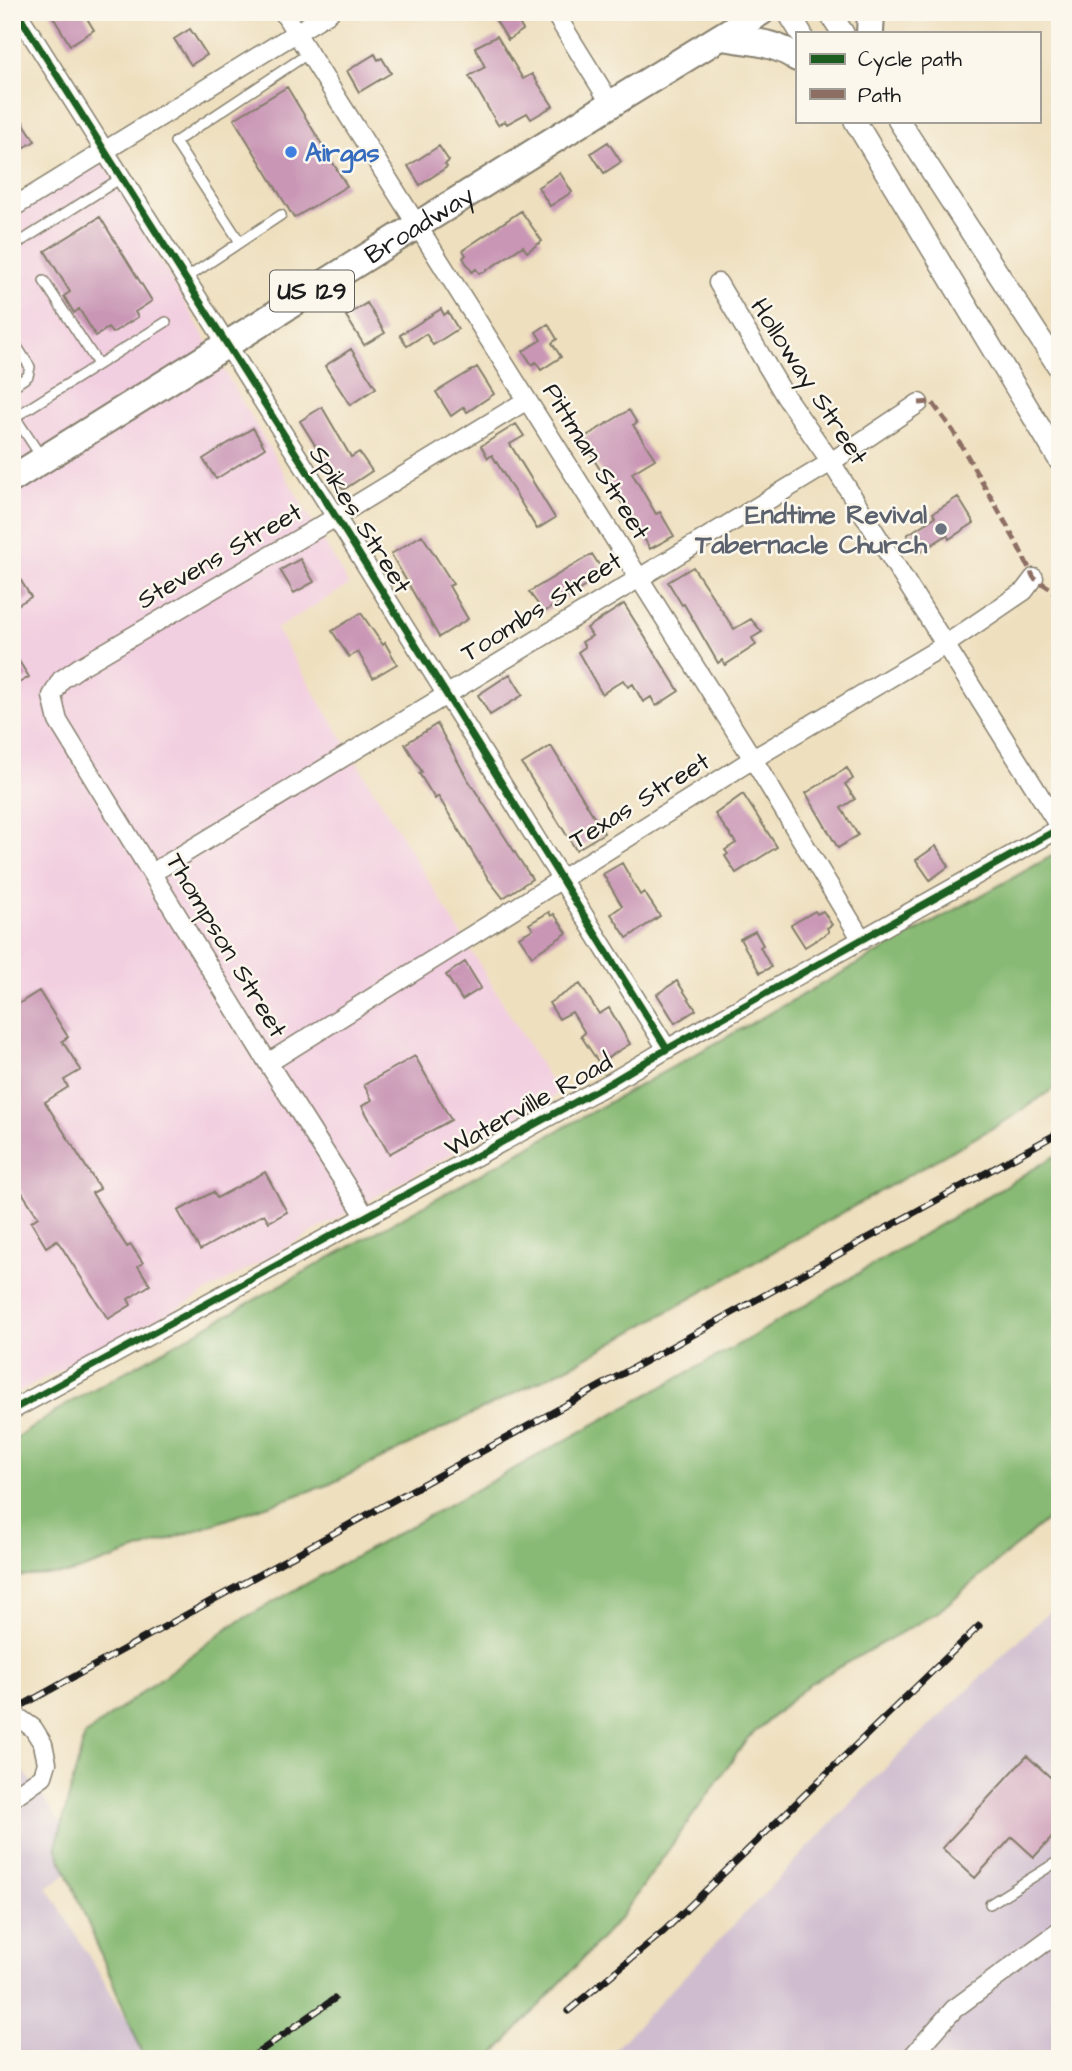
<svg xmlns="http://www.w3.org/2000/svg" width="1072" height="2071" font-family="'Architects Daughter',sans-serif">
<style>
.built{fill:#f2cfe0}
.industrial{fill:#cfbdcf}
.forest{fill:#88ba74;stroke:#526b48;stroke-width:2}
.building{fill:#c996b5}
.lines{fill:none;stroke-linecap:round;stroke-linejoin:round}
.service-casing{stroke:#857e6d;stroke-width:12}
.minor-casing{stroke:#857e6d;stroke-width:21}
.tertiary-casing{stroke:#857e6d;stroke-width:24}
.primary-casing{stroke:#857e6d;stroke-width:30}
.service{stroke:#fff;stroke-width:9}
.minor{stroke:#fff;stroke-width:18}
.tertiary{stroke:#fff;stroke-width:21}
.primary{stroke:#fff;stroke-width:26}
.rail-casing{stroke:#1c1c1c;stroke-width:7}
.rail{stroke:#fbf7ec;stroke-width:4.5;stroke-dasharray:13;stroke-linecap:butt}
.quiet{stroke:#8d6e63;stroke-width:5;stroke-dasharray:10 5;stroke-linecap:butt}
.cycleway-casing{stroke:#fbf7ec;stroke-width:11}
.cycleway{stroke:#1b5e20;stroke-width:7}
.shop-dot{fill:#3f7fe0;stroke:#fbf7ec;stroke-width:2.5}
.worship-dot{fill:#6b7280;stroke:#fbf7ec;stroke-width:2.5}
.labels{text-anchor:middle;stroke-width:5;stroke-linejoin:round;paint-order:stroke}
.shield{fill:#fbf7ec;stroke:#5f5e5a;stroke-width:2}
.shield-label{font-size:24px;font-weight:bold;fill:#1c1c1c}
.shop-label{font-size:26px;font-weight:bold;fill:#366cbe;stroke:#fbf7ec;text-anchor:start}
.street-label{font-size:26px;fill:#1c1c1c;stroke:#fbf7ec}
.worship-label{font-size:26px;font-weight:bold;fill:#5b616d;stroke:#fbf7ec;text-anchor:end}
</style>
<rect width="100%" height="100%" fill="#fbf7ec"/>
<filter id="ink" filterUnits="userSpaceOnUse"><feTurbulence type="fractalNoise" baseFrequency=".0143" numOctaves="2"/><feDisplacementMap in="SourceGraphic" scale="14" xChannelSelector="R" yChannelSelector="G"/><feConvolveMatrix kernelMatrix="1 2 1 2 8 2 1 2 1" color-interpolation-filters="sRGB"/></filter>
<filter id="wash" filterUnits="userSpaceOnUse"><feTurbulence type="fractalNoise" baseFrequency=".00686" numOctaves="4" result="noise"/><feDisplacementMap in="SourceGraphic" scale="28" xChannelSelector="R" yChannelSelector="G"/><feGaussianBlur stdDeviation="1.57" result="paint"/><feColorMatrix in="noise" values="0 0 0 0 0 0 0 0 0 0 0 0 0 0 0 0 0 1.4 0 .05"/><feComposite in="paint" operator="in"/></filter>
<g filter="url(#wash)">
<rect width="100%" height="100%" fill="#eedfbe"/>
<path class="built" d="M97,152L349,585L276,629L558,1094L173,1311L12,1395V200Z"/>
<path class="industrial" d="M1060,1601V2059H605L873,1780Z
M12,1755L88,1860L47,1887L151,2059H12Z"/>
<path class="forest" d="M1052,856L1060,860V1084L1012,1117L580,1361L330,1484L69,1574L12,1577V1441L67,1404Z
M1060,1153V1509L938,1612L809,1684L748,1738L620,1918L490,2059H145L56,1847L85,1735L232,1625L750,1338Z"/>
<g id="blocks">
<path class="building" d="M50,12H83L94,30L70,45Z
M505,12H519L525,21L520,25L523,30L508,40L495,19Z
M190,29L207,55L191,65L174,39Z
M497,36L523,79L532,74L553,106L531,119L527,113L507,124L505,121L498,125L469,76L485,67L475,47Z
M375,54L378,60L382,58L391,73L359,92L347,71Z
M287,87L347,186L294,218L234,119Z
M12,105L35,141L12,155Z
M608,142L621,162L604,173L591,153Z
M439,146L449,161L445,164L447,167L420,185L408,166Z
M560,173L572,192L550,206L538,187Z
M521,211L542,241L527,252L523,246L484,272L479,273L476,269L472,272L463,258L466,255L463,250Z
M100,217L152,301L135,312L138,317L112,333L108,328L96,336L79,309L74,313L64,296L70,292L45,251Z
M367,303L385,333L364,345L346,316Z
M441,309L444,315L448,312L458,329L433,345L426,334L407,346L400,335Z
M548,324L557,339L552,343L561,357L541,370L536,362L532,365L523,351L541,340L536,332Z
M351,349L376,388L350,405L325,366Z
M477,367L494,394L467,412L464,407L451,416L436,392Z
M322,407L351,457L359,452L372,471L343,490L300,421Z
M629,410L637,423L633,425L655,459L632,473L656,514L660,512L674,536L650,549L631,515L630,516L594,460L585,437Z
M516,424L524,436L510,444L555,518L537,529L492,455L488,458L481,446Z
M253,428L265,448L216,479L203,459Z
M958,497L974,523L949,539L947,535L919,553L907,535L935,517L933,513Z
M422,535L453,584L449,586L468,619L439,637L391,554Z
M592,554L601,568L596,571L600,577L544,612L529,592Z
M300,559L314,582L294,593L280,570Z
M12,566L31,597L12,608Z
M693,567L734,629L751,619L762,632L752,638L756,645L725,665L722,660L718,663L684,604L682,605L668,582Z
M624,604L679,691L656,706L651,697L643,702L633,684L628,687L623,680L602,694L578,652L585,647L582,642L592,636L587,628Z
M361,613L383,645L385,643L397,664L373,678L358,652L349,657L332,631Z
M12,650L29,677L12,687Z
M510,674L523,695L490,715L478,695Z
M437,724L467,778L532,879L503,898L489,880L438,796L435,799L419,773L422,772L405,744Z
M551,746L604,833L576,850L522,764Z
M847,768L853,779L845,784L855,799L841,808L858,835L838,848L806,793Z
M743,794L777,847L736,873L725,856L728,854L725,850L736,843L715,814Z
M936,846L949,866L930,880L916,860Z
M622,863L640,895L644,892L660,916L627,938L611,914L622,906L603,874Z
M815,911L817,914L823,911L832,925L827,928L829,932L805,947L791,925Z
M549,912L551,916L554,914L567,933L532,956L519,937L533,929L529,924Z
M755,931L763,945L760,947L771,967L760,973L740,939Z
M465,962L481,988L462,1000L446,975Z
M677,981L696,1010L675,1023L657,994Z
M580,984L599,1014L609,1008L630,1044L599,1063L581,1036L585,1033L572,1012L559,1019L549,1003Z
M39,991L68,1037L62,1041L81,1070L64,1080L68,1087L45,1102L100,1189L92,1193L127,1247L131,1245L143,1263L138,1266L150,1285L128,1299L131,1305L108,1319L57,1240L46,1247L31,1222L38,1217L12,1177V1008Z
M415,1056L451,1120L389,1154L362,1106L372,1100L364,1085Z
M265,1172L287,1212L269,1222L264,1214L200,1250L178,1211L213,1192L217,1198Z
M1027,1756L1060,1786V1829L1034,1857L1012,1837L975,1878L942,1848Z"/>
</g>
</g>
<g filter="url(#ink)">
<use href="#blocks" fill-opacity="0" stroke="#857e6d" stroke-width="2"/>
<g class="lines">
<g class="service-casing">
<path id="service" d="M240,242L175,142L309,53
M12,247L121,178
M185,279L281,215
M44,281L98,364
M12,339L30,367L28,376L12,387
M13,414L42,458
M15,417L166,322
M990,1904L1060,1860"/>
</g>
<g class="minor-casing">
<path id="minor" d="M17,12L336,517L667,1049
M283,12L753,759L862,940
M554,12L611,104
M12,208L330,12
M718,283L785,396L831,462L1060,828
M152,873L831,462L919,403
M268,1063L753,759L945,645L1024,591L1034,578
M366,1217L268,1063L58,721L52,696L61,680L80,667L336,517L527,400
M12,1410L610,1083L667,1049L1060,828
M12,1713L33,1728L43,1744L47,1763L43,1776L12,1798
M910,2059L954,2009L1060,1931"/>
</g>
<g class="tertiary-casing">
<path id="tertiary" d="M788,12L801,33
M829,12L843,33
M855,121L1060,461
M899,121L1060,369"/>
</g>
<g class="primary-casing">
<g id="primary">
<path d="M870,33L871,12"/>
<path d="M721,37C747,41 776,42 797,58"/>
<path id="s1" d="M12,479L611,104L761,12"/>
</g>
</g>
<use href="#service" class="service"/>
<use href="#minor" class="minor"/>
<use href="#tertiary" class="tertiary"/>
<use href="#primary" class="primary"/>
<g class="rail-casing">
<path id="rail" d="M12,1711L1060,1132
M568,2011L664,1931L979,1626
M249,2059L334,1999"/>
</g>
<use href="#rail" class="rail"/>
<path class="quiet" d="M919,403L932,402L953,431L1014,538L1034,578L1051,589L1060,603"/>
<g class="cycleway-casing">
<path id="cycleway" d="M17,12L336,517L667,1049
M12,1410L610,1083L667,1049L1060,828"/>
</g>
<use href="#cycleway" class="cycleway"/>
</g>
</g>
<circle class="shop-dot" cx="291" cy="152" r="7"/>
<circle class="worship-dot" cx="941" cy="529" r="7"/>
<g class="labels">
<rect class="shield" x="270" y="270.5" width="84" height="41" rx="5"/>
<g class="shield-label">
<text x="312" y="299">US 129</text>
</g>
<g class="shop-label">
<text x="305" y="161">Airgas</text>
</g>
<g class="street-label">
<text dy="9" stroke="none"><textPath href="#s1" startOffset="480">Broadway</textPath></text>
<text transform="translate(810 381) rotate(57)" y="9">Holloway Street</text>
<text transform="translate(597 461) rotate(58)" y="9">Pittman Street</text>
<text transform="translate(361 519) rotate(58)" y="9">Spikes Street</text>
<text transform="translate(219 555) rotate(-30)" y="9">Stevens Street</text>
<text transform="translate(541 606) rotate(-32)" y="9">Toombs Street</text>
<text transform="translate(639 800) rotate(-32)" y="9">Texas Street</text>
<text transform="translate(227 945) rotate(59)" y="9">Thompson Street</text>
<text transform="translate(528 1104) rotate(-29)" y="9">Waterville Road</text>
</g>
<g class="worship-label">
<text x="927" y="523">Endtime Revival<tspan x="927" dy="30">Tabernacle Church</tspan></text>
</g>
</g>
<rect width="1072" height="2071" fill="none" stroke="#fbf7ec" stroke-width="42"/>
<rect x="796" y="32" width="245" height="91" fill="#fbf7ec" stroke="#a29f99" stroke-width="2"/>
<rect x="810" y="54" width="35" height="10" fill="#1b5e20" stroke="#a29f99" stroke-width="2"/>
<text x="858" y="66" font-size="21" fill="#1c1c1c">Cycle path</text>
<rect x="810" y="89" width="35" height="10" fill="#8d6e63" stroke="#a29f99" stroke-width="2"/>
<text x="858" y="102" font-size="21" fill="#1c1c1c">Path</text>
</svg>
